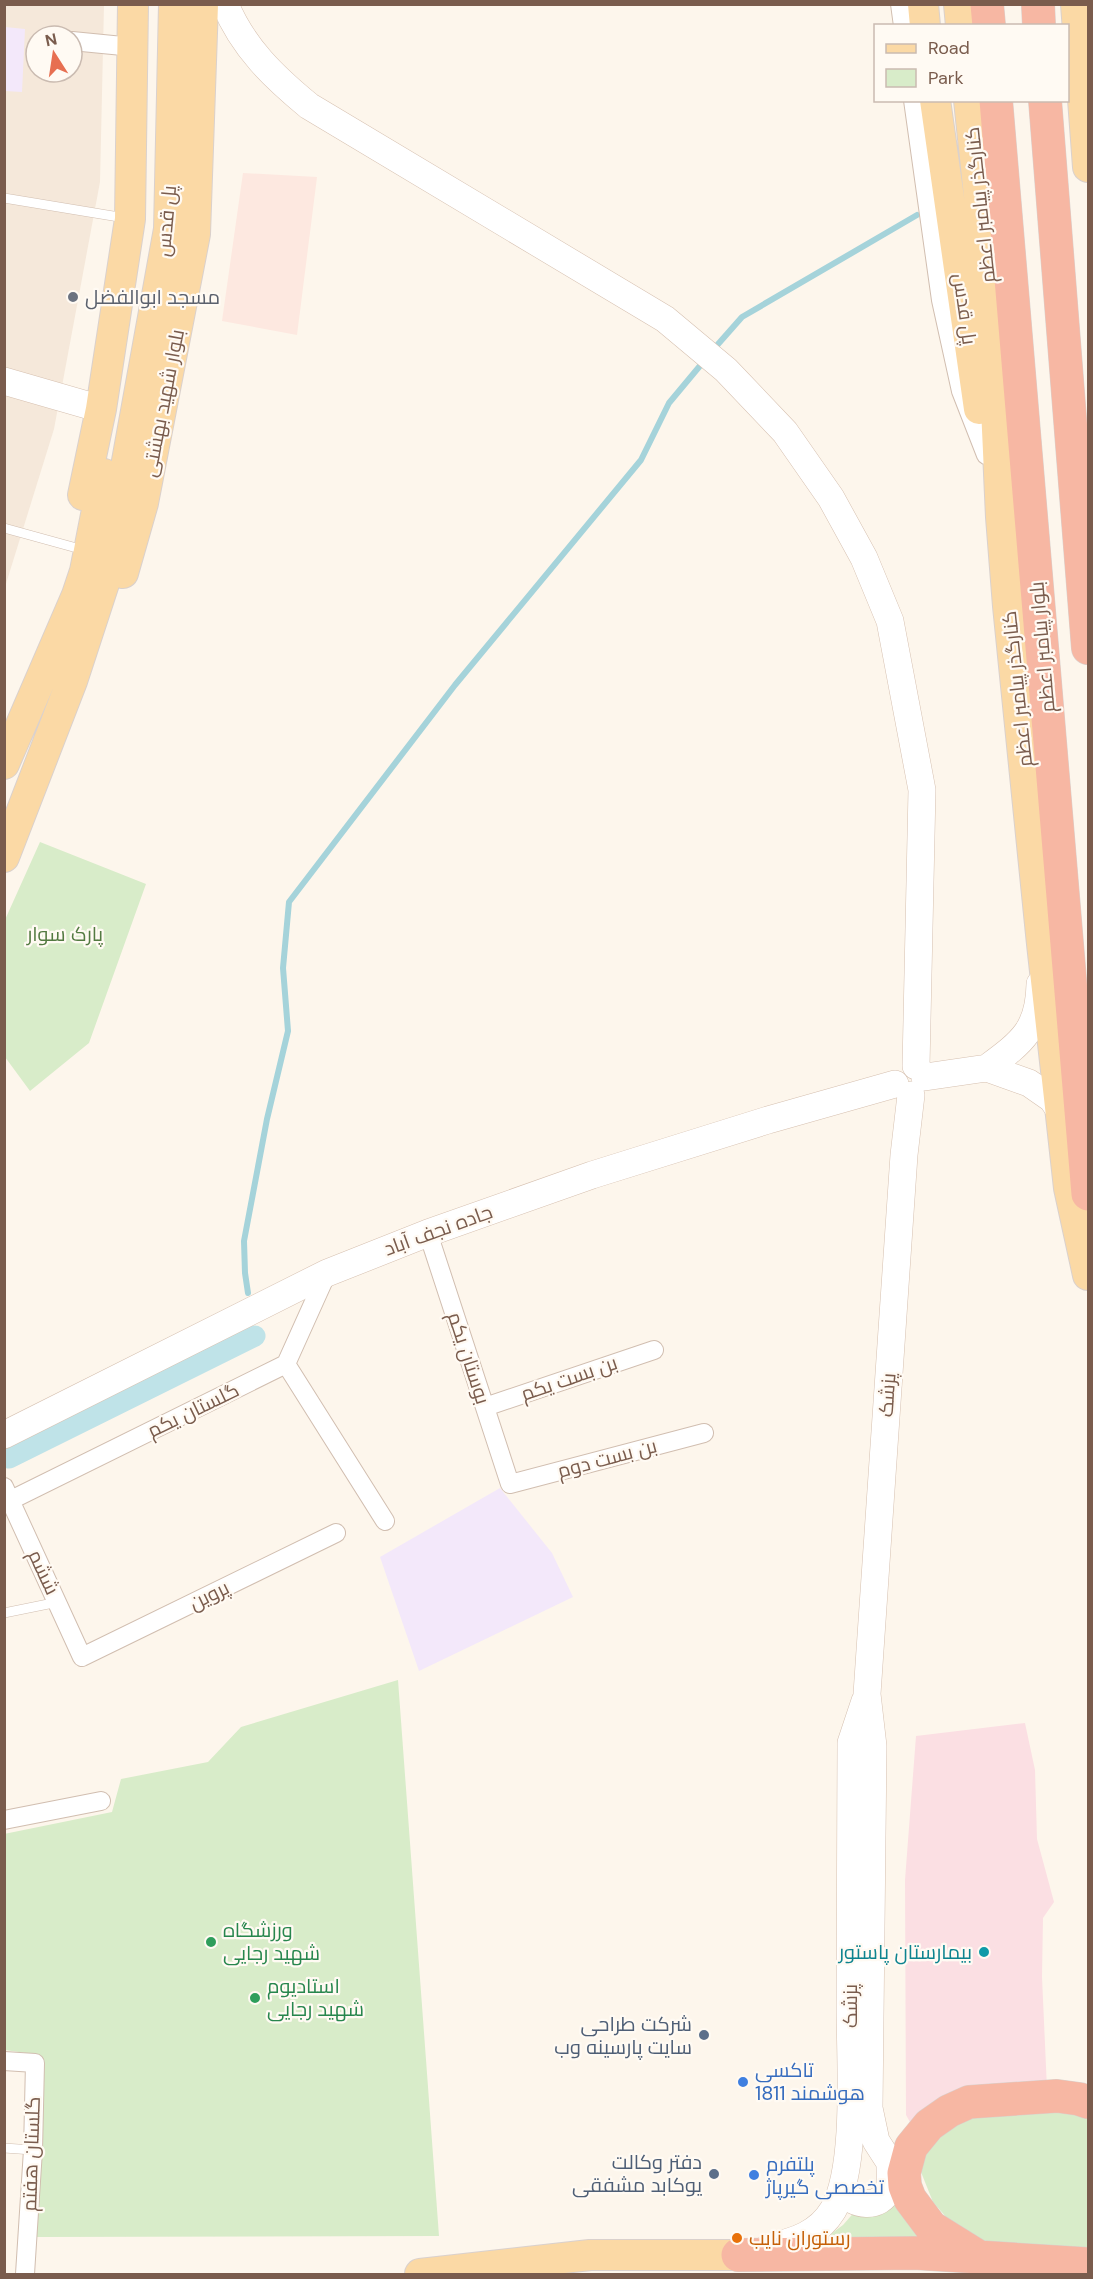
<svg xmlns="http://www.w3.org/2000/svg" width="1093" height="2279" font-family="'DM Sans',Cairo,sans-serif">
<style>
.residential{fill:#f5e8da;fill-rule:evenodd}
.commercial{fill:#fde8e0}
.education{fill:#f3e8fa}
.medical{fill:#fbdfe3}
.green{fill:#d8ecc9}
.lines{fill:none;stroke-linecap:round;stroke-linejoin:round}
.stream{stroke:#a5d3da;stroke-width:6}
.canal{stroke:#bfe3e8;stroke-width:21}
.lane-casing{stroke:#d1beb0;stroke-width:10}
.street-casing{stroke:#d1beb0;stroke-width:20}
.secondary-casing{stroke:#d6c0b0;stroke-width:28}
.primary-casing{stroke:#dad1cd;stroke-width:32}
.highway-casing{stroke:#dad1cd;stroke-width:34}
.lane{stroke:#fff;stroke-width:9}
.street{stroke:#fff;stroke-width:18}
.secondary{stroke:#fff;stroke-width:27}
.primary{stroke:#fbd9a5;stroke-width:30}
.highway{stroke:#f7b7a3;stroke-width:33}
.worship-dot{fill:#6b7280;stroke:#fffaf3;stroke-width:2}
.leisure-dot{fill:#2e9e5b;stroke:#fffaf3;stroke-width:2}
.culture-dot{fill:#0f9aa8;stroke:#fffaf3;stroke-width:2}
.service-dot{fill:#5c6f8a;stroke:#fffaf3;stroke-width:2}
.shop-dot{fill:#3f7fe0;stroke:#fffaf3;stroke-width:2}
.food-dot{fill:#e8710a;stroke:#fffaf3;stroke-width:2}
.labels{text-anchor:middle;stroke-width:4.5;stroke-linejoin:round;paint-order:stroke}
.street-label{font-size:20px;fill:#7a5c4d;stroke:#fffaf3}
.worship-label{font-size:20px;fill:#5b616d;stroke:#fffaf3;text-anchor:start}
.park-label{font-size:20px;fill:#537a41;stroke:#fffaf3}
.leisure-label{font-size:20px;fill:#27864d;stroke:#fffaf3;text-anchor:start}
.culture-label{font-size:20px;fill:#0d838f;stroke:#fffaf3;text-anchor:end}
.service-label{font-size:20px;fill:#4e5e75;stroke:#fffaf3;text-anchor:end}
.shop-label{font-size:20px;fill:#366cbe;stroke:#fffaf3;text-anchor:start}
.food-label{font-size:20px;fill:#c56008;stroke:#fffaf3;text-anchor:start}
</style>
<rect width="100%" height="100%" fill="#fdf6ec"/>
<path class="residential" d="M5,5H104L100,182L54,429L5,587ZM36,36H72V72H36Z"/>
<path class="commercial" d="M243,173L317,177L297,335L222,321Z"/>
<path class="education" d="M5,27L25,29L22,92L5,91Z
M500,1488L552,1553L573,1597L419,1671L380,1557Z"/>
<path class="medical" d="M1025,1723L1035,1770L1037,1839L1054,1902L1043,1918L1042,1977L1047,2089L910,2122L906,2115L905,1880L916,1736Z"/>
<path class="green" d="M40,842L146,884L89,1043L30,1091L5,1057L4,922Z
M398,1680L439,2236L34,2237L40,2055L5,2050L4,1834L112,1812L121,1779L208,1762L241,1727Z
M1088,2102V2264L981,2257L933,2202L911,2147L949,2111Z
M894,2202L940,2246L824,2239L843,2225L857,2209Z"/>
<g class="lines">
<path class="stream" d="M712,351L742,317L917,215
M248,1293L245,1273L244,1241L267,1119L288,1031L283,968L289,902L455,685L641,460L669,403L704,361
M254,1329L255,1336"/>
<path class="canal" d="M9,1458L255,1336"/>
<g class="lane-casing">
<path id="lane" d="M4,198L125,218
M4,528L73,547
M4,1613L58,1602
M4,2148L33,2150"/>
</g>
<g class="street-casing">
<path id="street" d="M900,4L903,26
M72,41L133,47
M913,100L941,300L961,391L986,455
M428,1233L510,1484L704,1433
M286,1364L385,1521
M485,1407L654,1350
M4,1487L82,1657L336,1533
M11,1500L286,1364L327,1273
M4,1820L101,1801
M4,2061L35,2063L33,2150L25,2274"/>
</g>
<g class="secondary-casing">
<path id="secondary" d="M225,4C243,48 274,77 309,106L665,319L726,370L785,432L831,498L864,558L890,621L922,790L916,1066
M4,381L101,409
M987,1068C1022,1042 1039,1030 1040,984
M925,1077L987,1068L1029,1083L1052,1099L1061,1112
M4,1435L327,1273L428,1233L592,1175L768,1120L895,1084
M905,2186L876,2141L869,2108L873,1746L867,1694L904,1155L911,1095
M842,2191C853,2206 880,2210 889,2189C891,2182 890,2173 890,2165
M768,2248C794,2241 818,2235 833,2210C858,2168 850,2059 850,2007C850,1919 851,1831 851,1743L865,1701"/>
</g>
<g class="primary-casing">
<path id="primary" d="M923,4L925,26
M959,4L961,26
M1076,4L1088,167
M935,100L979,409
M969,100L992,320L1001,517L1008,606L1042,944L1069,1188L1088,1275
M83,495L101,409L130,219L133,4
M123,573L143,503L195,234L203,4
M4,764L77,595L85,571L104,474
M4,857L72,681L106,577L169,229L174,4
M420,2274L590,2255H738"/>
</g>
<g class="highway-casing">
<path id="highway" d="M987,4L989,26
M1038,4L1039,26
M996,100L1088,1194
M1045,100L1088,648
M738,2255L915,2253L1088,2264
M976,2255L931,2227L910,2199L905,2186L904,2173L911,2147L929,2125L949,2111L969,2102L1057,2096L1079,2099L1088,2102"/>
</g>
<use href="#lane" class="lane"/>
<use href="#street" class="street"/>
<use href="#secondary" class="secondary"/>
<use href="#primary" class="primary"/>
<use href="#highway" class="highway"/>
</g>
<circle class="worship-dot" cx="73" cy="297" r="6"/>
<g class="leisure-dot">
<circle cx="211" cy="1942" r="6"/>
<circle cx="255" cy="1998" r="6"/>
</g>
<circle class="culture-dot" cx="984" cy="1952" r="6"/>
<g class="service-dot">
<circle cx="704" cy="2035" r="6"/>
<circle cx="714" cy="2174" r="6"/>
</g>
<g class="shop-dot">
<circle cx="743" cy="2082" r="6"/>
<circle cx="754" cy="2175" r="6"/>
</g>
<circle class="food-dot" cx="737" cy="2238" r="6"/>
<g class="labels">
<g class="street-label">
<text transform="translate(980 205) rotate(-96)" y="7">کنارگذر پیامبر اعظم</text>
<text transform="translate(166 221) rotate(-85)" y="7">پل قدس</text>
<text transform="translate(965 309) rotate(82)" y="7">پل قدس</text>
<text transform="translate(163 403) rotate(-79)" y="7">بلوار شهید بهشتی</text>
<text transform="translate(1042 647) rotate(-95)" y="7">بلوار پیامبر اعظم</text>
<text transform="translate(1017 689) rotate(-96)" y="7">کنارگذر پیامبر اعظم</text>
<text transform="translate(438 1230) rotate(-20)" y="7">جاده نجف آباد</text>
<text transform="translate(469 1358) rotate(72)" y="7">بوستان یکم</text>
<text transform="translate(569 1378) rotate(-19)" y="7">بن بست یکم</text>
<text transform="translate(887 1395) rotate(-86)" y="7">پزشک</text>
<text transform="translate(193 1410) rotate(-26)" y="7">گلستان یکم</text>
<text transform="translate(607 1458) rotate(-15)" y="7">بن بست دوم</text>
<text transform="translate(44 1572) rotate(65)" y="7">ششم</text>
<text transform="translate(209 1595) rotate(-26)" y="7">پروین</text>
<text transform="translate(850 2006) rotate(-90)" y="7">پزشک</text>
<text transform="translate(31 2154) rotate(-88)" y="7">گلستان هفتم</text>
</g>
<g class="worship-label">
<text x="85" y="304">مسجد ابوالفضل</text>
</g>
<g class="park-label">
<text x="65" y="941">پارک سوار</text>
</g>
<g class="leisure-label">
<text x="223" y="1937">ورزشگاه<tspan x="223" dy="23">شهید رجایی</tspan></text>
<text x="267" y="1993">استادیوم<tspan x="267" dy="23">شهید رجایی</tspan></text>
</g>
<g class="culture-label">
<text x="972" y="1959">بیمارستان پاستور</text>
</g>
<g class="service-label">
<text x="692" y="2031">شرکت طراحی<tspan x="692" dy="23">سایت پارسینه وب</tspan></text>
<text x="702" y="2169">دفتر وکالت<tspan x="702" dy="23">یوکابد مشفقی</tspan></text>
</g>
<g class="shop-label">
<text x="755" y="2077">تاکسی<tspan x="755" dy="23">هوشمند 1811</tspan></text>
<text x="766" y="2171">پلتفرم<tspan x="766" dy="23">تخصصی گیرپاژ</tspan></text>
</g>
<g class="food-label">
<text x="749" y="2245">رستوران نایب</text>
</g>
</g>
<rect width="1093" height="2279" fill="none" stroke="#7a5c4d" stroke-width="12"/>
<rect x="874" y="24" width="195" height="78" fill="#fffaf3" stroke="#cabbb1" stroke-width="1.5"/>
<rect x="886" y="44" width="30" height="9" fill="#fbd9a5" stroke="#cabbb1" stroke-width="1.5"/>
<text x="928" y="54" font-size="18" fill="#7a5c4d">Road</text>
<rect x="886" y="69" width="30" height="18" fill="#d8ecc9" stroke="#cabbb1" stroke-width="1.5"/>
<text x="928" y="84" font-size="18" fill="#7a5c4d">Park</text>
<g transform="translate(54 54) rotate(348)"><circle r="28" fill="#fffaf3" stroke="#cabbb1" stroke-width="1.5"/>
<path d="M0-4.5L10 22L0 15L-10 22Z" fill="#e76f51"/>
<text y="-9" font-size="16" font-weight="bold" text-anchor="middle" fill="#7a5c4d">N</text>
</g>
</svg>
